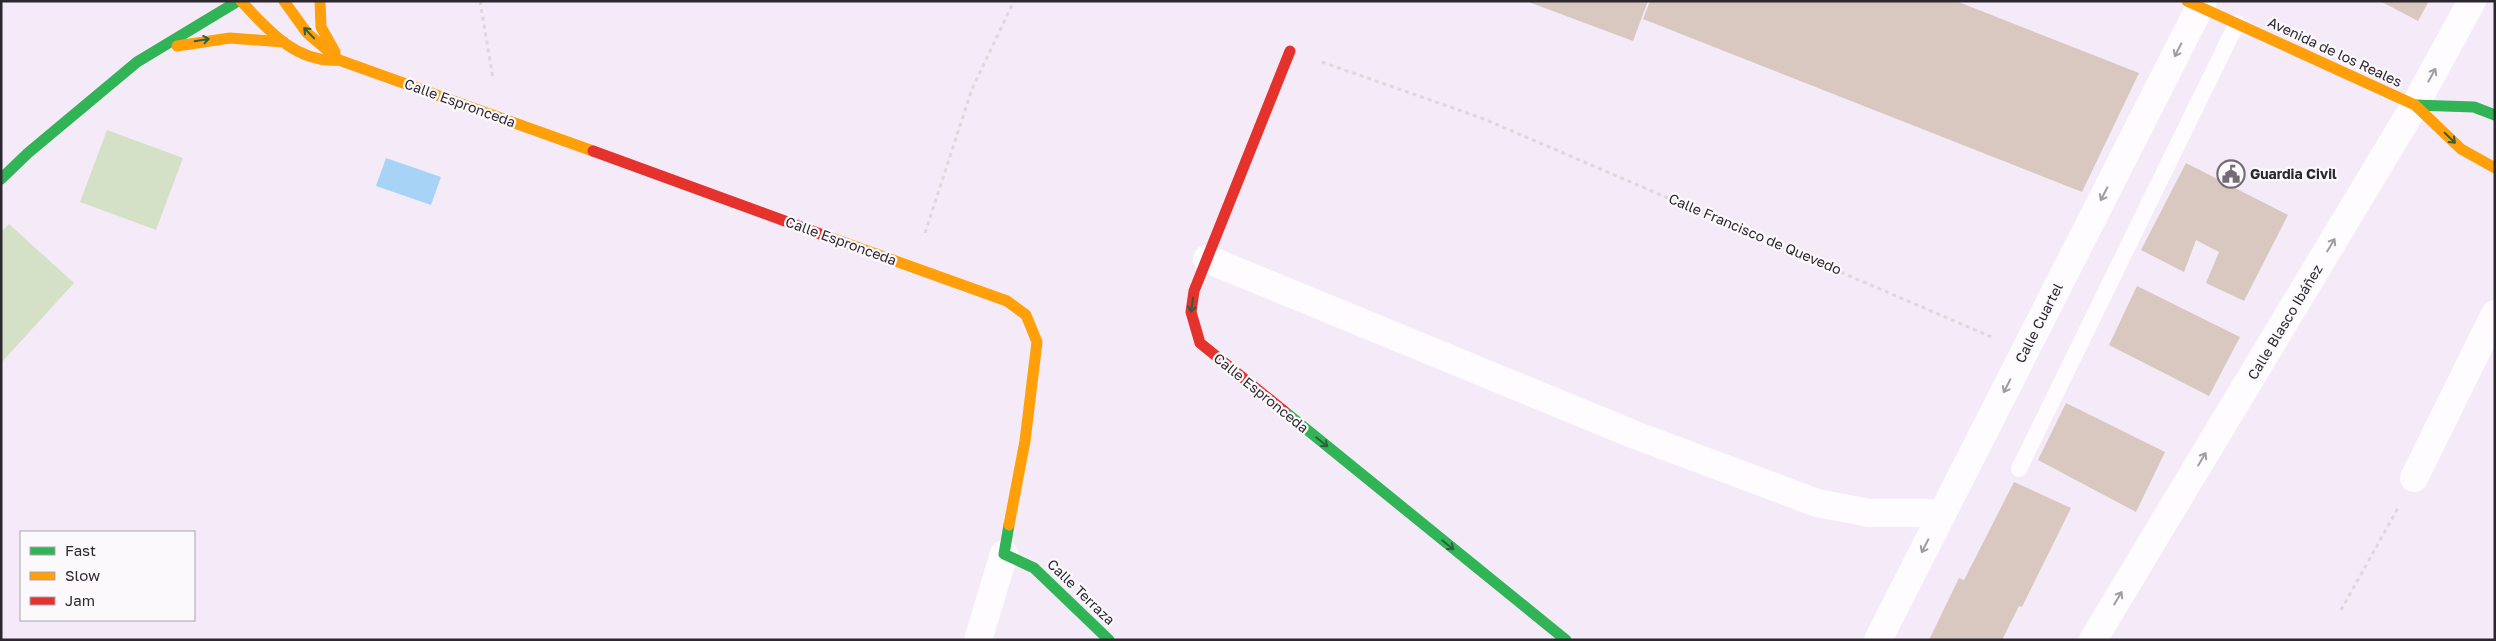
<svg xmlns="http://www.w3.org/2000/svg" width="2496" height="641" font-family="'Golos Text',sans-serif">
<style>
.green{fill:#d5e1c7}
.water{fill:#a7d4f6}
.building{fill:#d8c8c0}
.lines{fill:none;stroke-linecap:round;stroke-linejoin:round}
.path{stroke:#dcd8dc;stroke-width:3;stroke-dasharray:4 4;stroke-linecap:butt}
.lane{stroke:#fefcfe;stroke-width:16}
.street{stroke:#fefcfe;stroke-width:28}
.fast{stroke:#30b455;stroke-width:11}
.slow{stroke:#ff9f0a;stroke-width:11}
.jam{stroke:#e5322d;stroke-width:11}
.oneway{stroke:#2e5f3e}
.oneway2{stroke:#a09ca1}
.labels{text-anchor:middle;stroke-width:4.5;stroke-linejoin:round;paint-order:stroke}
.street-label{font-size:14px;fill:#2d272f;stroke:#fcf9fd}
.poi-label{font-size:14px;font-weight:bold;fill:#2d272f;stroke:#fcf9fd;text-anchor:start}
</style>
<rect width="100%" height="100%" fill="#f5ebf8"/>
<path class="green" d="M107,130L183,158L156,230L80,202Z
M9,224L74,283L1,363V232Z"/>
<path class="water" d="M386,158L441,177L431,205L376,186Z"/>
<path class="building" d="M1526,1H1648L1633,41Z
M1650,1H1956L2139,73L2082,192L1643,19Z
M2380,1H2429L2418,21Z
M2186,163L2288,215L2244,301L2206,283L2219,252L2196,240L2184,272L2141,250Z
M2137,286L2240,337L2209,396L2109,345Z
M2066,403L2165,452L2136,512L2038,460Z
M2014,482L2071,508L2022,607L2019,606L2002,640H1929L1959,578L1964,580Z"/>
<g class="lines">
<path class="path" d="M480,1L493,79
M1322,62L1484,119L1994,338
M925,233L972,89L1014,1
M2341,610L2398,508"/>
<path class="lane" d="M2019,469L2237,23"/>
<path class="street" d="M1207,259L1635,435L1817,503L1870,513H1942
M2414,478L2495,314
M978,640L1004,554
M1878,640L2203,1
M2093,640L2415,105L2472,1"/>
<path class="fast" d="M2415,105L2474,107L2495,115
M1,179L28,153L137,62L238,1
M1284,411L1566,640
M1009,525L1004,554L1034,568L1109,640"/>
<path class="slow" d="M241,1C267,29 296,63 338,60
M284,1L307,33L339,60L593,151
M320,1L321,27L335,52
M2187,1L2415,105L2461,149L2495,168
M177,46L230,38L284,42
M823,235L1007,301L1026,315L1037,342L1025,441L1009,525"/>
<path class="jam" d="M593,151L823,235
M1284,411L1200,343L1191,312L1194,291L1290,51"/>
</g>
<defs><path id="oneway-shaft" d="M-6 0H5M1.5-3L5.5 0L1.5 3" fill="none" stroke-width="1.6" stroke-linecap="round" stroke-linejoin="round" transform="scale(1.25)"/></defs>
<g class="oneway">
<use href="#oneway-shaft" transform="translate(309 33) rotate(-134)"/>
<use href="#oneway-shaft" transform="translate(202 40) rotate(-10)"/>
<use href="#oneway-shaft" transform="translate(2450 138) rotate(44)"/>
<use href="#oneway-shaft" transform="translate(1192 305) rotate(98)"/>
<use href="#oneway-shaft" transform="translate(1322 442) rotate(39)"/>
<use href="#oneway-shaft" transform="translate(1448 545) rotate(39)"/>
</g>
<g class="oneway2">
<use href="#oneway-shaft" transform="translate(2178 50) rotate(117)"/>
<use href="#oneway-shaft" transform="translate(2432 75) rotate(-61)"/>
<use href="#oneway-shaft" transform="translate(2104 194) rotate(117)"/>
<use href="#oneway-shaft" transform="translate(2331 245) rotate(-59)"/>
<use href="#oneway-shaft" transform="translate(2007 386) rotate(117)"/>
<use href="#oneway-shaft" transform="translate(2202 459) rotate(-59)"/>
<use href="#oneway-shaft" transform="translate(1925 546) rotate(117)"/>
<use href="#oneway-shaft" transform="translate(2118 598) rotate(-59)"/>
</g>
<defs>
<g id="civic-ring" transform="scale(1.4375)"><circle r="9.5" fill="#fcf9fd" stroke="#736c75" stroke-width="1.5"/><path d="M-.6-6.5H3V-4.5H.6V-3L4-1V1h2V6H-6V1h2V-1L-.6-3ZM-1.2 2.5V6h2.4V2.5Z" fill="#736c75"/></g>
</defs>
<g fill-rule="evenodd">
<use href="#civic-ring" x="2231" y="174"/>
</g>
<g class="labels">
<g class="street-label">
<text transform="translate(2335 52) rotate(25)" y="5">Avenida de los Reales</text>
<text transform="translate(460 103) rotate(20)" y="5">Calle Espronceda</text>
<text transform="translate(1755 234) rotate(23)" y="5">Calle Francisco de Quevedo</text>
<text transform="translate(841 241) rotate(20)" y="5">Calle Espronceda</text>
<text transform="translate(2285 322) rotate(-59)" y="5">Calle Blasco Ibáñez</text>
<text transform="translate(2039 323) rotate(-63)" y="5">Calle Cuartel</text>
<text transform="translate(1261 393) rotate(39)" y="5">Calle Espronceda</text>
<text transform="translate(1081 592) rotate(44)" y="5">Calle Terraza</text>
</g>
<g class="poi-label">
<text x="2250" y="179">Guardia Civil</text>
</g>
</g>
<rect width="2496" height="641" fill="none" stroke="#2d272f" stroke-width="5"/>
<rect x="20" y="531" width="175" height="90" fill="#fcf9fd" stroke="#a9a5ab"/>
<rect x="30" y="547" width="25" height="8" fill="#30b455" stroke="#a9a5ab"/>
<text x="65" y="556" font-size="15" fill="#2d272f">Fast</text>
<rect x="30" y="572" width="25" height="8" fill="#ff9f0a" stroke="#a9a5ab"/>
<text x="65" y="581" font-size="15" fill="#2d272f">Slow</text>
<rect x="30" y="597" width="25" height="8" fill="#e5322d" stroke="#a9a5ab"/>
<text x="65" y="606" font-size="15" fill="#2d272f">Jam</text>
</svg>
